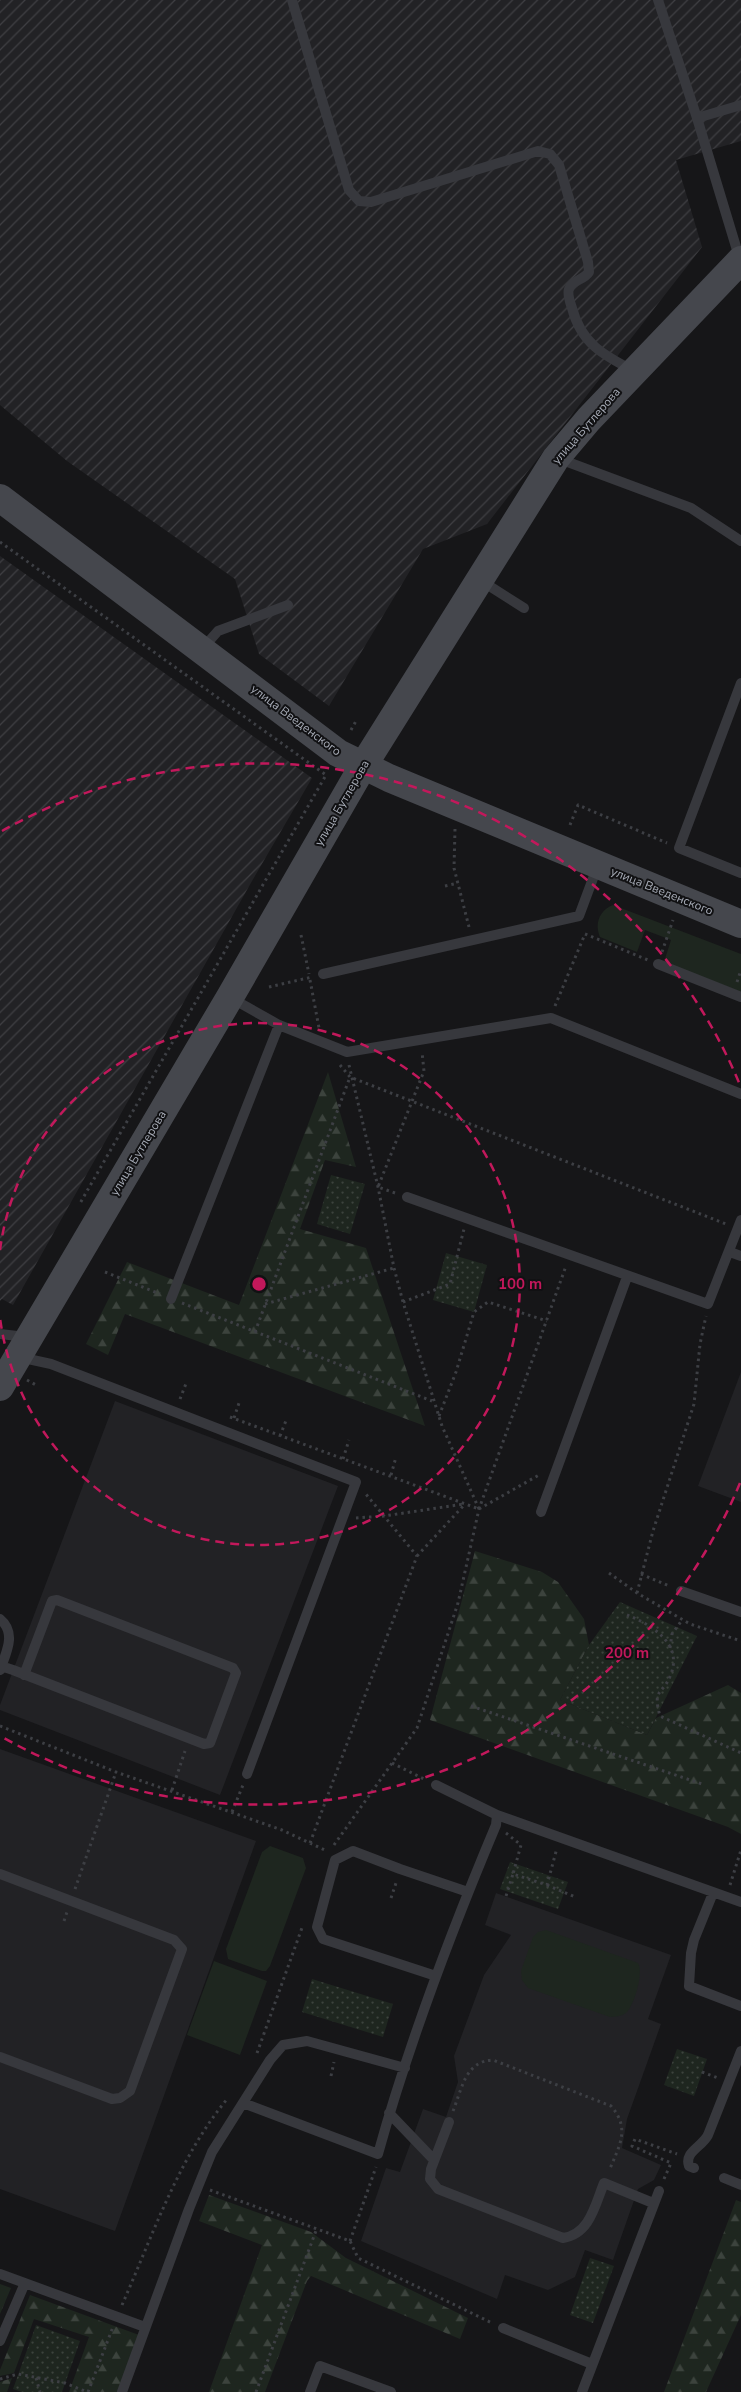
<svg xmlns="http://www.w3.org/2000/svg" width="741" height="2392" font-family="'Nunito Sans',sans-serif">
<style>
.built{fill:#222225}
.industrial{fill:url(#industrial-furrows)}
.grass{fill:#1e261f}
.forest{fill:url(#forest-firs)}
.park{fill:url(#park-dots)}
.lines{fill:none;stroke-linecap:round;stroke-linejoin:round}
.path{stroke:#3d3f44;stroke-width:3;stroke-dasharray:2.5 4;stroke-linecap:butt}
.lane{stroke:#37383d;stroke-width:10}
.secondary{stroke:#45474d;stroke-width:28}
.ring{fill:none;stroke:#c2185b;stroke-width:2.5;stroke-dasharray:9 6}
.labels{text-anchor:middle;stroke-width:4;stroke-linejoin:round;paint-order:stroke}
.street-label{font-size:12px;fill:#a8adb8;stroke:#111113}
.centre{fill:#c2185b;stroke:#111113;stroke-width:2.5}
.ring-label{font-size:15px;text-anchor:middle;font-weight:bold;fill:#c2185b;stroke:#111113;stroke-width:4;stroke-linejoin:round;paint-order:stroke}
</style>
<defs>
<pattern id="industrial-furrows" width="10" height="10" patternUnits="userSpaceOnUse" patternTransform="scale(1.25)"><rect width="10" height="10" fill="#222225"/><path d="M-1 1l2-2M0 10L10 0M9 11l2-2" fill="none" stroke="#3f3f43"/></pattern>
<pattern id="forest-firs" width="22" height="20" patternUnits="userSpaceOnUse" patternTransform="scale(1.25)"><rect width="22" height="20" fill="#1e261f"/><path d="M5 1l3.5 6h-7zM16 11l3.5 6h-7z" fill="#3c433d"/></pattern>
<pattern id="park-dots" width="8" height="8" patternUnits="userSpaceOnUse" patternTransform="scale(1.25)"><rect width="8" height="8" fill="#1e261f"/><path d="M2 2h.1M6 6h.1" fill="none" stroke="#3c433d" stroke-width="1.8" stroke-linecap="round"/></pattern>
</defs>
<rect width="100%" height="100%" fill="#161618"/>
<path class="built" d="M741,1372V1502L698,1486Z
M115,1401L338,1486L220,1795L0,1710V1705Z
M0,1749L256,1841L115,2231L0,2189Z
M496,1893L671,1955L648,2019L661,2024L627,2119L622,2148L661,2165L654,2180L638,2189L613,2260L585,2250L575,2277L548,2290L505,2275L497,2299L361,2241L386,2168L400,2172L423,2109L446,2117L458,2082L454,2056L484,1975L511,1935L485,1925Z"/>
<path class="industrial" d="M0,0H741V141L676,160L702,247L487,524L423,549L329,706L259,654L235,579L67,461L0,405Z
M0,556L312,778L252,881L13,1305L2,1299L0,1301Z"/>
<path class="grass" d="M613,905L741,954V992L664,962L671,940L645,930L637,952L600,937C594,923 600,910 613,905Z
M270,1846L303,1858L306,1868L270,1966L266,1971H262L228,1959L226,1949L262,1852Z
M546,1930L638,1963C644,1972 634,2006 626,2013C621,2016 616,2017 610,2017L528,1988L522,1980L521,1971L533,1937L538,1932Z
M214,1961L267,1981L240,2055L187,2035Z"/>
<path class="forest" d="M328,1072L356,1167L325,1160L300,1229L366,1248L425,1426L125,1314L108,1355L86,1344L127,1262L239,1305Z
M475,1551L542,1572L558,1582L584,1619L589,1645L560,1700L647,1735L656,1718L728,1685L741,1693V1834L728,1827L430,1720Z
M209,2195L311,2232L346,2258L468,2318L460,2339L311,2276L307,2281L265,2392H209L262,2245L199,2221Z
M736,2200L741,2202V2315L706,2392H664Z
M0,2284L11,2288L0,2314Z
M30,2295L139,2335L118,2392H69L89,2337L34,2319L14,2373L0,2376V2370Z
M12,2378L7,2392H0V2382Z"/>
<path class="park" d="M331,1175L365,1184L350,1234L317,1224Z
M446,1253L487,1265L474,1312L433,1300Z
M620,1602L697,1636L647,1735L560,1700L589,1645Z
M510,1862L568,1882L558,1909L500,1889Z
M312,1979L393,2004L383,2037L302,2012Z
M677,2049L707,2059L694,2096L664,2085Z
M590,2258L614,2266L593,2323L570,2315Z
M36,2325L80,2341L62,2392H22L13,2389Z"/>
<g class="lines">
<path class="path" d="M0,542L326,775L79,1205
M351,730L356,721
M570,825L578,805L667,843
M455,829L454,868L469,927
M445,886L458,883
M301,935L309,974
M662,952L673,920
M310,980L319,1028
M737,982L741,970
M269,987L312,977
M555,1006L585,934L648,960
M340,1065L350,1077L726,1224
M349,1065L378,1187L394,1268L403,1302L442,1426L479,1509
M395,1193L378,1187L424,1071L422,1052
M105,1272L160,1294
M403,1302L450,1284L464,1229
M182,1303L432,1401
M265,1304L394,1268
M255,1332L350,1077
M27,1380L38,1386
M180,1399L187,1381
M439,1416L456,1372L474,1312L488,1302L547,1321
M230,1417L479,1509
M234,1418L240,1400
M280,1436L287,1418
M343,1459L349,1440
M391,1475L396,1457
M479,1509L539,1475
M356,1518L384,1516L464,1504
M417,1556L465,1504
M609,1573L637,1593L690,1624L741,1641
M641,1574L669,1586
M637,1593L653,1531L694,1404L700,1344L706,1316
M627,1615C650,1624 683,1643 671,1674C663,1696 652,1687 660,1716L741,1753
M670,1648L672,1634L682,1620
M471,1706L705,1785
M0,1726L116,1772L282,1830L327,1851
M392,1763L424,1779
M172,1790L185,1751
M232,1812L243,1785
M506,1833L521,1845L513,1874L547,1885L557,1848
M310,1843L417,1556L365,1493
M334,1845L417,1728L458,1603L479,1509L566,1266
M547,1885L575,1897
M730,1885L741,1850
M75,1889L116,1772
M506,1896L513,1874
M391,1898L397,1880
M64,1921L67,1912
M257,2053L303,1925
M702,2072L718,2078
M331,2076L334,2062
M453,2111C462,2089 465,2061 493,2060L611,2106C631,2129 619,2146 609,2171
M664,2179L671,2163L632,2146L635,2139L677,2154
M210,2190L350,2241L358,2258L492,2323
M350,2241L376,2167
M122,2305C153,2235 178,2158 228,2098
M36,2378L40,2392
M0,2379L18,2374L65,2383L87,2392
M88,2392L113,2327
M256,2392L317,2228"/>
<path class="lane" d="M292,0L349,190L359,201L371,202L538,151L550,154L559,165L588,262L589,272C584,280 572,280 569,289C567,294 570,302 572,308C581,343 603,355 634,371
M658,0L697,118L740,260
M697,118L741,105
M557,458L691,508L741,541
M480,580L524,608
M203,648L218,631L288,605
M741,683L679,848L741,873
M658,964L741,997
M323,974L579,916L598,865
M231,998L279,1025L347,1052L551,1018L741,1094
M407,1197L708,1304L741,1220
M730,1252L741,1256
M171,1299L279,1025
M0,1334L26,1337
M19,1357L51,1364L356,1482L247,1774
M541,1512L627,1277
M681,1591L741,1612
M0,1619C17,1633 6,1653 0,1670
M1,1666L13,1670L204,1744L210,1743L236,1673L233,1668L57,1600L52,1601L24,1675
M436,1785L497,1815L741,1902
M0,1874L174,1940L182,1949L130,2091L120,2098L112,2099L0,2057
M713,1893L694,1940L691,1953L689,1986L741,2006
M436,1976L323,1939L317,1927L335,1860L353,1851L400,1869L468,1892
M243,2103L378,2154C409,2042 451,1932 496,1825L497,1815
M389,2113L434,2160
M449,2122L431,2169L430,2179L438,2189L563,2238C590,2234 595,2205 604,2183L653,2203
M694,2168L689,2166C684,2152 702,2147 708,2135L741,2051
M724,2178L741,2185
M0,2274L145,2327
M503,2328L592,2364
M0,2341L25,2283
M122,2392L189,2209L212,2152L270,2060L283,2045L307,2041L405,2068
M310,2392L320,2366L391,2392
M582,2392L659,2191"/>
<path class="secondary" d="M0,498L338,753L389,778L741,924
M0,1387L230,997L363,766L556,458L589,419L741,260"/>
</g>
<g class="ring">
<path d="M0 1250A261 261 0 1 1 0 1318"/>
<path d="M740 1483A521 521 0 0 1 2 1737M2 831A521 521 0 0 1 740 1085"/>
</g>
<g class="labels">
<g class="street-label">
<text transform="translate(586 426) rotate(-49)" y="4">улица Бутлерова</text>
<text transform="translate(296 720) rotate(37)" y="4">улица Введенского</text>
<text transform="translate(342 803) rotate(-60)" y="4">улица Бутлерова</text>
<text transform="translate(662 891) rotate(22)" y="4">улица Введенского</text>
<text transform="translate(138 1153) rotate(-59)" y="4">улица Бутлерова</text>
</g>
</g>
<circle cx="259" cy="1284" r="8" class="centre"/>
<g class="ring-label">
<text x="520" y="1289">100 m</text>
<text x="627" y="1658">200 m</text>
</g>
</svg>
